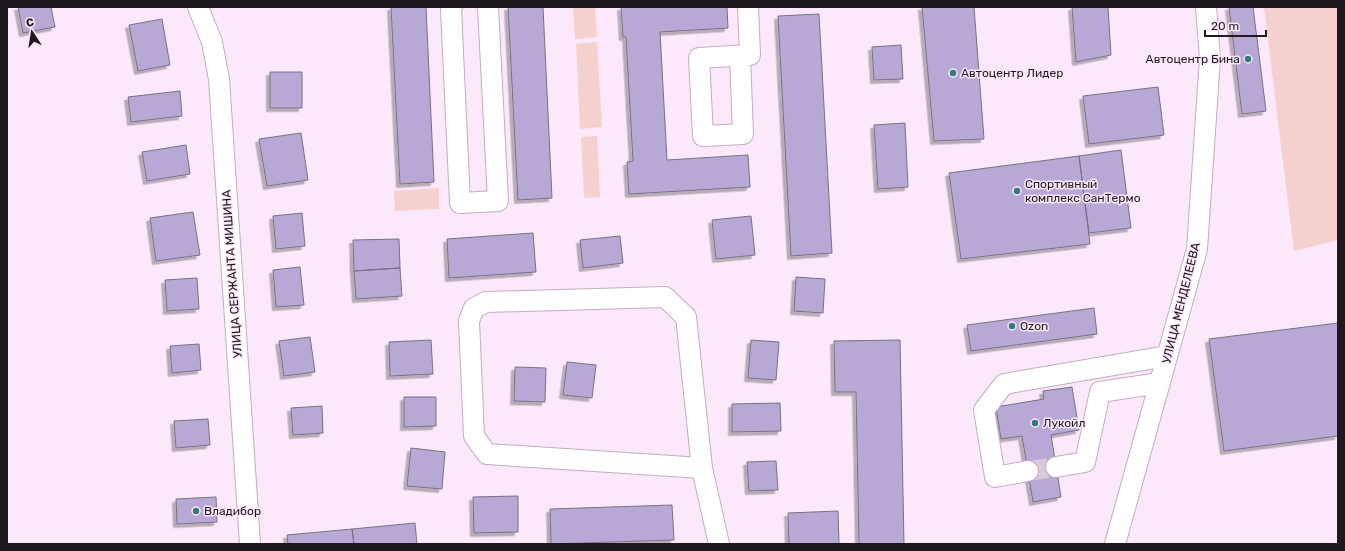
<svg xmlns="http://www.w3.org/2000/svg" width="1345" height="551" font-family="Rubik,sans-serif">
<style>
.green{fill:#f4d1ce}
.building{fill:#b7a8d5;stroke:#777184;filter:url(#shadow)}
.lines{fill:none;stroke-linecap:round;stroke-linejoin:round}
.minor-tunnel{stroke:#dac9d9;stroke-width:20;stroke-dasharray:20 10;stroke-linecap:butt}
.minor-casing{stroke:#c0aebe;stroke-width:22}
.minor{stroke:#fff;stroke-width:20}
.poi-dot{fill:#327b77;stroke:#fbe8fa;stroke-width:1.5}
.labels{text-anchor:middle;stroke-width:3;stroke-linejoin:round;paint-order:stroke}
.poi-label{font-size:12px;fill:#1f191f;stroke:#fbe8fa;text-anchor:start}
.street-label{font-size:12px;fill:#1f191f;stroke:#fbe8fa}
</style>
<defs>
<filter id="shadow"><feDropShadow dx="-3.5" dy="3.5" stdDeviation="0" flood-color="#0004"/></filter>
</defs>
<rect width="100%" height="100%" fill="#fbe8fa"/>
<path class="green" d="M573,7H595L597,37L575,39Z
M1264,7H1338V240L1294,251Z
M597,42L602,127L580,129L576,44Z
M597,136L600,197L584,198L581,137Z
M439,188V209L395,211L394,191Z"/>
<path class="building" d="M18,7H51L55,27L23,33Z
M391,7H426L434,182L400,184Z
M508,7H543L552,198L518,200Z
M621,7H727L728,28L660,32L667,160L748,155L750,187L629,194L627,162L633,161L626,37H623Z
M922,7H974L984,139L934,141Z
M1072,7H1108L1111,55L1076,62Z
M1229,7H1253L1266,111L1242,114Z
M819,14L832,253L791,256L778,16Z
M162,19L170,65L138,71L129,25Z
M901,45L903,79L874,80L872,47Z
M270,72H302V108H270Z
M1158,87L1164,135L1089,144L1083,96Z
M180,91L182,116L131,122L128,97Z
M905,123L908,187L878,189L874,125Z
M301,133L308,180L267,186L259,139Z
M186,145L190,174L147,181L142,152Z
M1121,150L1131,228L1089,233L1079,156Z
M1079,156L1090,244L961,259L949,173Z
M193,212L200,255L156,261L150,218Z
M302,213L305,246L276,249L273,216Z
M751,216L755,255L716,259L712,220Z
M533,233L536,272L449,278L447,239Z
M620,236L623,263L583,268L580,240Z
M399,239L400,268L354,271L353,240Z
M300,267L304,305L276,307L273,270Z
M400,268L402,296L356,299L354,271Z
M796,277L825,279L823,313L794,311Z
M197,278L199,309L167,311L165,280Z
M1094,308L1097,334L971,351L967,325Z
M1338,323V436L1224,451L1209,339Z
M310,337L315,372L284,376L279,341Z
M431,340L433,374L390,376L389,342Z
M751,340L779,342L776,380L748,378Z
M900,340L904,544H859L856,392H835L834,341Z
M199,344L201,370L172,373L170,346Z
M567,362L596,365L592,398L563,395Z
M515,367L546,368L545,402L514,401Z
M1072,387L1079,430L1051,435L1061,497L1033,502L1022,436L1001,439L996,407L1044,399L1043,391Z
M404,397H436V426L404,427Z
M780,403L781,431L732,432V404Z
M322,406L323,433L293,435L291,408Z
M208,419L210,445L176,448L174,421Z
M411,448L445,452L442,489L407,486Z
M776,461L778,490L749,491L747,462Z
M518,496V532L474,533L473,497Z
M216,497L217,522L177,524L176,499Z
M672,505L674,540L551,544L550,509Z
M838,511L839,544H789L788,513Z
M415,523L417,544H354L352,529Z
M352,529L354,544H288L287,535Z"/>
<g class="lines">
<path class="minor-tunnel" d="M1028,471L1056,467"/>
<g class="minor-casing">
<path id="minor" d="M198,7L212,42L219,79L250,544
M452,7L451,9L460,203L498,201L488,7
M740,56L743,134L703,136L699,58L750,55L748,7
M1056,467L1085,462L1100,392L1160,383
M702,468L487,454L474,436L469,321L474,308L486,302L665,297L686,317L702,468L719,544
M1028,471L995,477L984,410L1004,384L1167,356
M1115,544L1197,249L1210,58L1206,7"/>
</g>
<use href="#minor" class="minor"/>
</g>
<g class="poi-dot">
<circle cx="1248" cy="59" r="4"/>
<circle cx="953" cy="73" r="4"/>
<circle cx="1017" cy="191" r="4"/>
<circle cx="1012" cy="326" r="4"/>
<circle cx="1035" cy="423" r="4"/>
<circle cx="196" cy="511" r="4"/>
</g>
<g class="labels">
<g class="poi-label">
<text x="1240" y="63" text-anchor="end">Автоцентр Бина</text>
<text x="961" y="77">Автоцентр Лидер</text>
<text x="1025" y="188">Спортивный<tspan x="1025" dy="14">комплекс СанТермо</tspan></text>
<text x="1020" y="330">Ozon</text>
<text x="1043" y="427">Лукойл</text>
<text x="204" y="515">Владибор</text>
</g>
<g class="street-label">
<text transform="translate(232 274) rotate(-94)" y="4">УЛИЦА СЕРЖАНТА МИШИНА</text>
<text transform="translate(1181 303) rotate(-76)" y="4">УЛИЦА МЕНДЕЛЕЕВА</text>
</g>
</g>
<rect width="1345" height="551" fill="none" stroke="#1f191f" stroke-width="16"/>
<g transform="translate(32 32) rotate(348)" stroke="#fbe8fa" stroke-width="3" paint-order="stroke">
<path d="M0-3L7 15L0 10L-7 15Z" fill="#1f191f"/>
<text y="-6" font-size="11" font-weight="bold" text-anchor="middle" fill="#1f191f">С</text>
</g>
<path d="M1205 30v6h61v-6" fill="none" stroke="#1f191f" stroke-width="2"/>
<text x="1211" y="30" font-size="12" fill="#1f191f" stroke="#fbe8fa" stroke-width="3" paint-order="stroke">20 m</text>
</svg>
